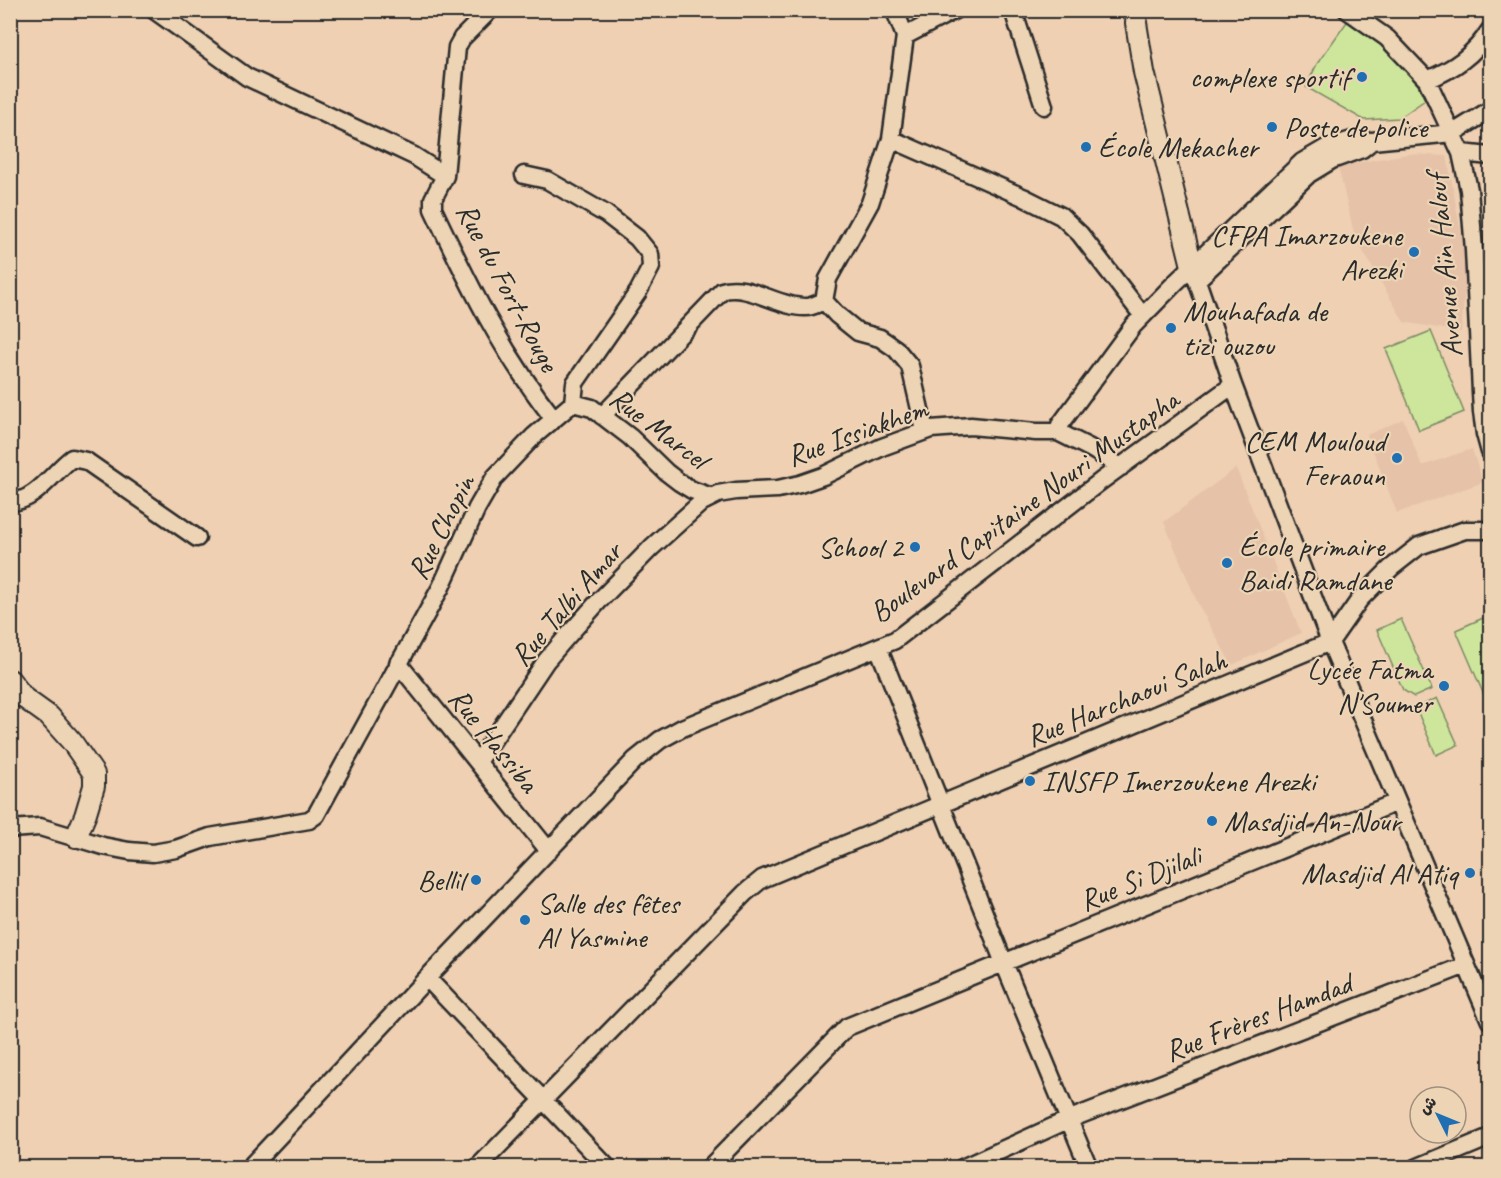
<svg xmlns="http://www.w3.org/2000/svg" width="1501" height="1178" font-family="Caveat,'Playpen Sans Arabic',sans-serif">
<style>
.built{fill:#e5c2a8}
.green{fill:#cee69c;stroke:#7c8864;stroke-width:1.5}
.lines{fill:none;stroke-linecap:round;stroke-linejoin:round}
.minor-casing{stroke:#2b2b2b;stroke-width:21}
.tertiary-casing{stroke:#2b2b2b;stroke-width:24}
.minor{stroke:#edd4b5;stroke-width:16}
.tertiary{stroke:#edd4b5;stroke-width:20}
.poi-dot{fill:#1f6fb2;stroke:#edd4b5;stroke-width:2}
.labels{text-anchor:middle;stroke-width:4.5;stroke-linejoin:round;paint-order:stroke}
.poi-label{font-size:30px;fill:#2b2b2b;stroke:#edd4b5;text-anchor:end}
.street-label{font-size:30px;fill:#2b2b2b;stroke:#edd4b5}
</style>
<rect width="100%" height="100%" fill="#efd0b3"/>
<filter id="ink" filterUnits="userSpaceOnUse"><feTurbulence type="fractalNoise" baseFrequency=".0167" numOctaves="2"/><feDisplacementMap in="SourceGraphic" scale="12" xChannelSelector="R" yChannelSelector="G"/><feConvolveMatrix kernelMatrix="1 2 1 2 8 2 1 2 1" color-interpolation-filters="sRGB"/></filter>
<g filter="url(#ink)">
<path class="built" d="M1408,154L1447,156L1467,266L1461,332L1404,322L1355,237L1338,166Z
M1403,419L1422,466L1472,449L1483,482L1397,513L1367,435Z
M1236,468L1301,633L1232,665L1198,604L1164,522Z"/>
<path class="green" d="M1349,19L1410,68L1425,100L1399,118L1364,120L1306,87L1317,64Z
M1431,331L1464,412L1419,430L1386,349Z
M1490,615V709L1456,630Z
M1401,619L1432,689L1414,697L1403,690L1377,630Z
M1437,698L1458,745L1436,755L1416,708Z"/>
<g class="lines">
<g class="minor-casing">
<path id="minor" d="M154,10L247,77L414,156L445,176
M490,10L462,38L457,47L445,176L433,199V209C469,285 502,353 554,419
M897,10V16L905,36
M1013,10L1044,106
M1347,10L1387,38L1427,80L1461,153L1469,190L1474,250L1482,412L1485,434L1490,452
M905,36L891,139L870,203L828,279L824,301L837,315L858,332L880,338L896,349L910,366L925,431
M905,36L955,10
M1427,80C1454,69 1474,55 1490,30
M891,139L1023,197L1061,216L1080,234L1143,316
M1461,153L1490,156
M524,175L547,180L606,214L637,238L650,254L651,267L638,292L575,383L573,403
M1192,266L1233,385L1330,642L1490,1021
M1197,280L1309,174L1332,160L1362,149L1372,141
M573,403L592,408L630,437L666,472L679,482L692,490L712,497
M602,416L722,291C747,282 779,308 806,307C812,307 819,303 824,301
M1058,432L1090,448L1121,467
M10,502C35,502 53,472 72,458L86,461L197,538
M878,647L1004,963L1089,1168
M398,663L549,851
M478,762L546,661L564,640L598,602L652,547L702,502L718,494L736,491L778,489L800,484L823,476L882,447L931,429L971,426L1036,432H1058L1060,425L1133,326L1176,282L1302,162L1326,148L1352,140L1372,141L1453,133L1490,110
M10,829L40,827L103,846L129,851L153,853L176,849L210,837L309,820L316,815L441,587L477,508L495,477L534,436L573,403
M427,978L608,1168
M249,1168L427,978L635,760L660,740L682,728L895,640L1101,481L1233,385
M477,1168L745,893L762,879L1330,642L1360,599L1391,568L1419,546L1465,530H1490
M709,1168L847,1027L1397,802
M962,1168L1070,1119L1466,965
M1416,1168L1490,1137"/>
</g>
<g class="tertiary-casing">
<path id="tertiary" d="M1137,10L1136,23L1144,72L1192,266
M10,680L24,698L49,716L72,742L94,774V786L85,816L76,837"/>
</g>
<use href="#minor" class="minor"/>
<use href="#tertiary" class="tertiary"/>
</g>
</g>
<g class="poi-dot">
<circle cx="1362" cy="77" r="6"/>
<circle cx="1272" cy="127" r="6"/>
<circle cx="1086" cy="147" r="6"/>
<circle cx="1414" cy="252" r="6"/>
<circle cx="1171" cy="328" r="6"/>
<circle cx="1397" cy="458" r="6"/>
<circle cx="915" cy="547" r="6"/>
<circle cx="1227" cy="563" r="6"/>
<circle cx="1444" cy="686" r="6"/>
<circle cx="1030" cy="781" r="6"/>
<circle cx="1212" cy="821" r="6"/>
<circle cx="1470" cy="873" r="6"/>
<circle cx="476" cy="880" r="6"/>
<circle cx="525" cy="920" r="6"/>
</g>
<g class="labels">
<g class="poi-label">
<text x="1350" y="87">complexe sportif</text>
<text x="1284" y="137" text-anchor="start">Poste de police</text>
<text x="1098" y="157" text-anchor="start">École Mekacher</text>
<text x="1402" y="245">CFPA Imarzoukene<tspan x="1402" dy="34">Arezki</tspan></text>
<text x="1183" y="321" text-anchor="start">Mouhafada de<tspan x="1183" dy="34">tizi ouzou</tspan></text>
<text x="1385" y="451">CEM Mouloud<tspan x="1385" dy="34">Feraoun</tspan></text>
<text x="1239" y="556" text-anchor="start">École primaire<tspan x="1239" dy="34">Baidi Ramdane</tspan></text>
<text x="903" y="557">School 2</text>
<text x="1432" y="679">Lycée Fatma<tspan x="1432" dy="34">N'Soumer</tspan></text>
<text x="1042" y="791" text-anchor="start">INSFP Imerzoukene Arezki</text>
<text x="1224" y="831" text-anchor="start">Masdjid An-Nour</text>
<text x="1458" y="883">Masdjid Al Atiq</text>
<text x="464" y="890">Bellil</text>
<text x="537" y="913" text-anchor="start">Salle des fêtes<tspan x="537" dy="34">Al Yasmine</tspan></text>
</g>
<g class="street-label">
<text transform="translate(1444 266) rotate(-95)" y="10">Avenue Aïn Halouf</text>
<text transform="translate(508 287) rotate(62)" y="10">Rue du Fort-Rouge</text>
<text transform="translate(659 428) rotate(37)" y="10">Rue Marcel</text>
<text transform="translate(857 432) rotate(-20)" y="10">Rue Issiakhem</text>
<text transform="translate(1024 506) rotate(-36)" y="10">Boulevard Capitaine Nouri Mustapha</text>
<text transform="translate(441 527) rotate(-63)" y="10">Rue Chopin</text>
<text transform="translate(566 604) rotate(-49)" y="10">Rue Talbi Amar</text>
<text transform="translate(1126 698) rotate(-22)" y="10">Rue Harchaoui Salah</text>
<text transform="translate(494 740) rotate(51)" y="10">Rue Hassiba</text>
<text transform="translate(1140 878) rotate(-22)" y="10">Rue Si Djilali</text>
<text transform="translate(1258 1017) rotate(-21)" y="10">Rue Frères Hamdad</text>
</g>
</g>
<rect width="1501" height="1178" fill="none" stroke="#edd4b5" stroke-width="36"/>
<rect x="18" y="18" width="1465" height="1142" fill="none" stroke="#2b2b2b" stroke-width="2" filter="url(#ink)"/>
<g transform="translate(1438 1115) rotate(313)"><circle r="28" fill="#edd4b5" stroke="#9f907e" stroke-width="1.5"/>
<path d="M0-4.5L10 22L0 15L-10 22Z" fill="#1f6fb2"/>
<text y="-9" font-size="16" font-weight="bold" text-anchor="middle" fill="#2b2b2b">ش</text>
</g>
</svg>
